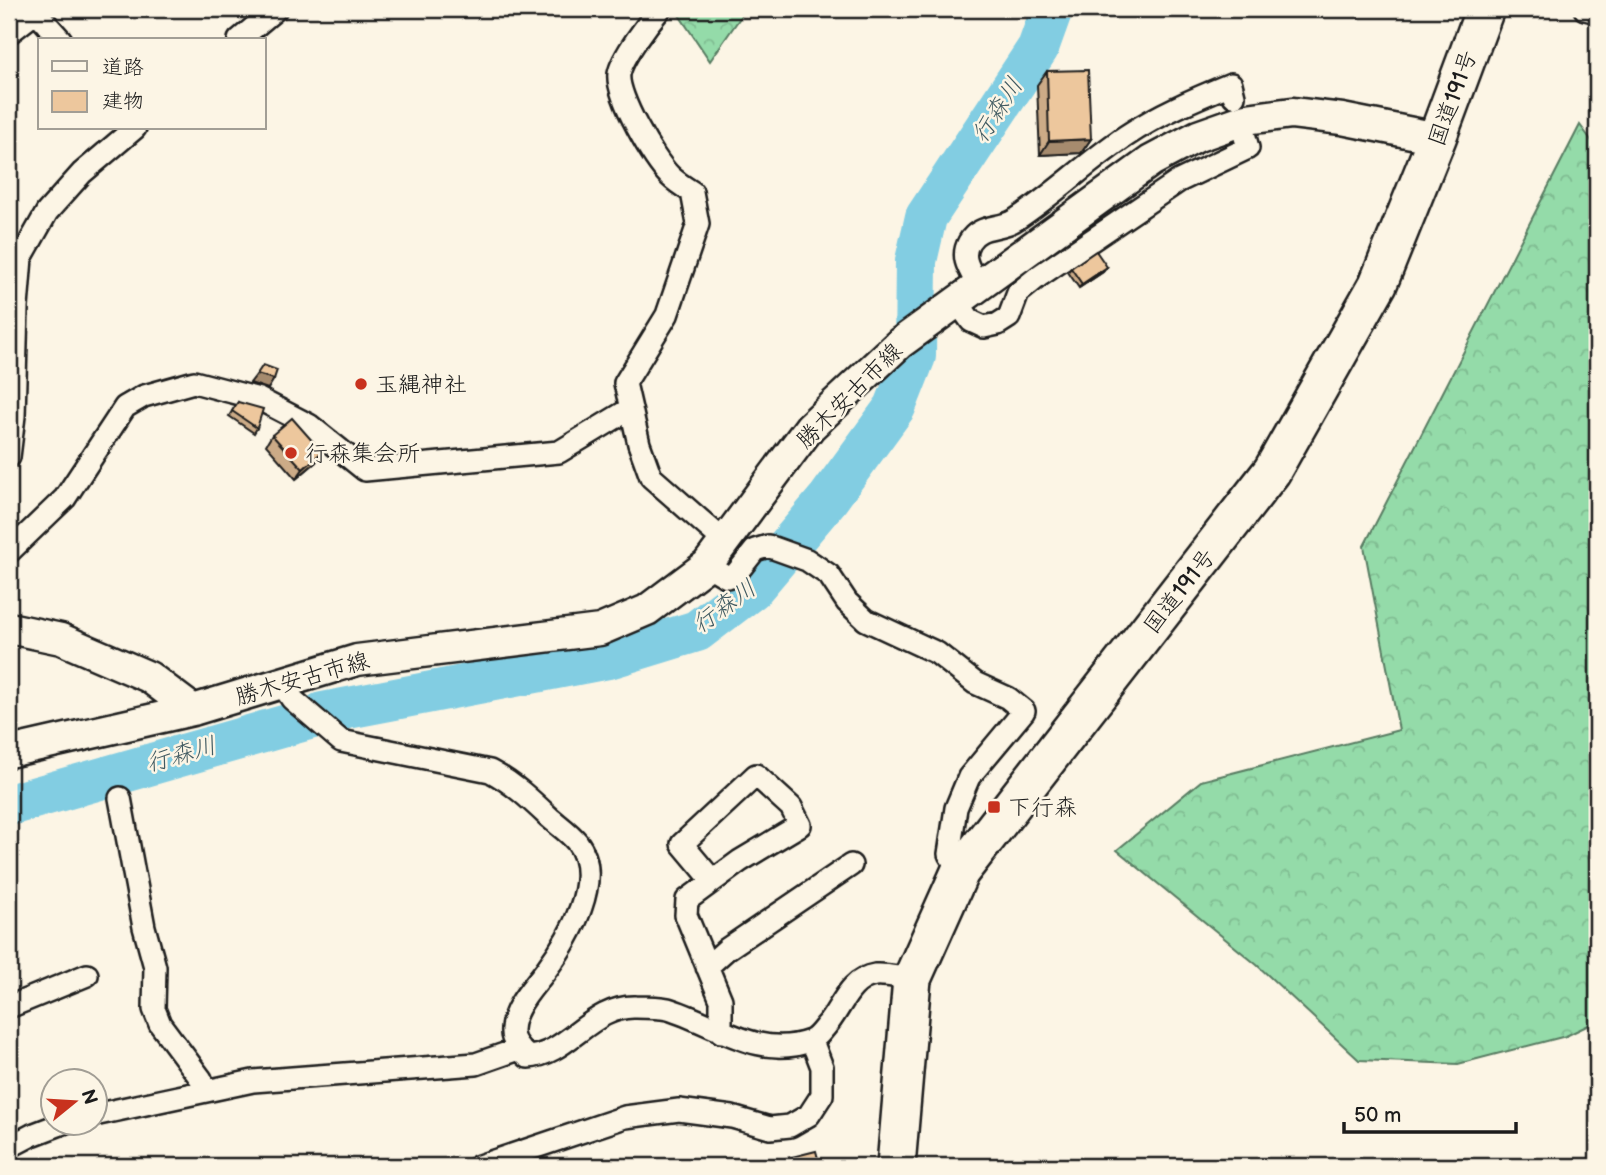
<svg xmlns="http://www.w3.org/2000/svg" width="1606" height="1175" font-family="'Balsamiq Sans','Klee One',sans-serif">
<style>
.forest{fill:url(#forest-crowns);stroke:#587c62;stroke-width:2}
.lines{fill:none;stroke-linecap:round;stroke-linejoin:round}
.river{stroke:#82cde2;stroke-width:42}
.street-casing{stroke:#1c1c1c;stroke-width:26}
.secondary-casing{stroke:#1c1c1c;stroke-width:35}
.highway-casing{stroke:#1c1c1c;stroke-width:42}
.street{stroke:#fcf5e5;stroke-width:21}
.secondary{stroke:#fcf5e5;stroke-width:30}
.highway{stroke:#fcf5e5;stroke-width:37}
.wall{fill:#ccab87;stroke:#1c1c1c;stroke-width:2}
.shaded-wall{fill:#a68b6e;stroke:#1c1c1c;stroke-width:2}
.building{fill:#edc79d;stroke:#1c1c1c;stroke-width:2}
.poi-dot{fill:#c8321e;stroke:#fcf5e5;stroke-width:2.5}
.labels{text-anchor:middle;stroke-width:5;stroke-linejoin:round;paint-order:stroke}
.street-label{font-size:23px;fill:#1c1c1c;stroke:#fcf5e5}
.poi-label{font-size:23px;fill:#1c1c1c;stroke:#fcf5e5;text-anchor:start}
.water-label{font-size:24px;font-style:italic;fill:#405a61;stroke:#fcf5e5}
</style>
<defs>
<pattern id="forest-crowns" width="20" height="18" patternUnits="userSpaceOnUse" patternTransform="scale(1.75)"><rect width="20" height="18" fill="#94dba9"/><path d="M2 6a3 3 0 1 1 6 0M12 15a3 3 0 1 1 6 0" fill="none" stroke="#7fbb91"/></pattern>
</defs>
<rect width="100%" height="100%" fill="#fcf5e5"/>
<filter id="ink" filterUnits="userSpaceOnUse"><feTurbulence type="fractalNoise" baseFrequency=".0143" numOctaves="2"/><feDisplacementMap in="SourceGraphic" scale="14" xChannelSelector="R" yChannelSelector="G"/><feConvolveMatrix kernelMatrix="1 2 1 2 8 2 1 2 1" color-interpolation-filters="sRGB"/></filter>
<g filter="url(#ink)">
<path class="forest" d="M675,9H746L710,61Z
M1580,125L1597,148V1021L1566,1036L1458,1064L1359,1060L1257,965L1117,850L1201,781L1399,730L1364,546Z"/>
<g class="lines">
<path class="river" d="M9,805L319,716L322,713L609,658L697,631L752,589L828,499L895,407L915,356L916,261L926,217L1038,48L1052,9"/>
<g class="street-casing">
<path id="street" d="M33,9L61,40
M660,9C649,22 622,57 619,74C616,96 654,160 670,176C676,182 684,187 692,192L698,224L667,315L625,383L639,444L651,477L724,541
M1585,9L1597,12
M9,33L36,12
M239,40L276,9
M978,285C970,270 960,258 969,242C979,224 1000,230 1015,220C1054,195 1087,162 1126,136C1159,114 1194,99 1231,84L1234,96
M956,300L971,321L984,327L998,324L1009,317L1018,293L1039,276L1179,181L1248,148L1245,137
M9,457L14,416L17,307L21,258L47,212L82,173L135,128
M9,552L65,498L125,407L144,396L194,382L259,399L309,425L365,470L559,452L630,409
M707,565L727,577L735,575L755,550L768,546L807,560L829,575L847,602L866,620L937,653L975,683L1008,698L1024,711L969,777L956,808L949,854L960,872
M281,683L292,699L341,741L490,771C513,783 530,799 549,817C558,825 570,833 577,842C605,879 569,939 546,970C533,988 513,1007 512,1030C511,1041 520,1050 528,1057C567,1055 592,1005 636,1007C646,1007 658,1007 668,1009C715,1023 758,1060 810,1041C816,1039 821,1032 825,1027C841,1010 848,979 875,975C887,974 901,978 912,979
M120,798L144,927L155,967L154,1009L160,1024L201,1079L205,1091
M713,881L682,844L756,775L791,807L800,825L740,861L687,900L686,915L721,1000V1032
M707,967L727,949L851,865
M9,1007L87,975
M94,1115L253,1081L476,1064L519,1049
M9,1147L32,1135L66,1122
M479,1166L625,1117L679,1110L732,1117L770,1128L790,1126L809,1115L822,1095V1067L812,1041"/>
</g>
<g class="secondary-casing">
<path id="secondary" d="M9,628L61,639L149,677L193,710
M9,752L193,710L357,660L600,630L647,610L707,565L810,427L900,343L1151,161L1198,136L1246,119L1292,113L1342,119L1437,138"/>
</g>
<g class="highway-casing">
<path id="highway" d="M896,1166L912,979L960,872L1272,471L1378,284L1437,138L1485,9"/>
</g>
<use href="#street" class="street"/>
<use href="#secondary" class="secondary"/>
<use href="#highway" class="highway"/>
</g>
<path class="wall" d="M1047,71L1091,139L1081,153L1040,155L1037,85Z
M1107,267L1103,272L1079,288L1068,272L1071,268Z
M238,402L257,428L254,433L229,416Z
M272,435L322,452L316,462L296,479L266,445Z
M784,1159L820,1166H779Z"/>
<path class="shaded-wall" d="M1091,139L1081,153L1040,155L1049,141Z
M1107,267L1103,272L1079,288L1082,284Z
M257,374L274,379L268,389L250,383Z
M322,452L316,462L296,479L303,469Z"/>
<path class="building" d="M1088,70L1091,139L1049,141L1047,71Z
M1096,251L1107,267L1082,284L1071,268Z
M263,365L277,370L274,379L257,374Z
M238,402L263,409L257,428L232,411Z
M292,418L322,452L303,469L272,435Z
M816,1151L820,1166H786L784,1159Z"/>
</g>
<g class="poi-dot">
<circle cx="361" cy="384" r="7"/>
<circle cx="291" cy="453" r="7"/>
<rect x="987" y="800" width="14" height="14" rx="3.5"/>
</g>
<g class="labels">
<g class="street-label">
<text transform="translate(1452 98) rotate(-70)" y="8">国道191号</text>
<text transform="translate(849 395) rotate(-45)" y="8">勝木安古市線</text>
<text transform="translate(1179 591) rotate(-52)" y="8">国道191号</text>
<text transform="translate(302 678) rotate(-16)" y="8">勝木安古市線</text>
</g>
<g class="poi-label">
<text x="375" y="392">玉縄神社</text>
<text x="305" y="461">行森集会所</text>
<text x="1008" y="815">下行森</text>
</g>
<g class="water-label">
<text transform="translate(997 110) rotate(-57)" y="8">行森川</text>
<text transform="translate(724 606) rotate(-36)" y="8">行森川</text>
<text transform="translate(181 754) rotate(-16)" y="8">行森川</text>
</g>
</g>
<rect width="1606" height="1175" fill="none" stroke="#fcf5e5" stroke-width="35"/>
<rect x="18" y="18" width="1571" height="1140" fill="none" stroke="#1c1c1c" stroke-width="2.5" filter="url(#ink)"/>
<rect x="38" y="38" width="228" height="91" fill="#fcf5e5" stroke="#a29e95" stroke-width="2"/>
<rect x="52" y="61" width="35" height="10" fill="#fcf5e5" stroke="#a29e95" stroke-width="2"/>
<text x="102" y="74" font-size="21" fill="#1c1c1c">道路</text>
<rect x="52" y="91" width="35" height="21" fill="#edc79d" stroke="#a29e95" stroke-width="2"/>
<text x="102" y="108" font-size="21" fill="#1c1c1c">建物</text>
<g transform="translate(74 1102) rotate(72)"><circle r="33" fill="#fcf5e5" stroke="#a29e95" stroke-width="2"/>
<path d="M0-5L12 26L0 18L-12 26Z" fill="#c8321e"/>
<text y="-10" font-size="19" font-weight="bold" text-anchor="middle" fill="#1c1c1c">N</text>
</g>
<path d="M1344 1122v10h172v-10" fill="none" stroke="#1c1c1c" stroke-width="3.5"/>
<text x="1354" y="1122" font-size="21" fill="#1c1c1c" stroke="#fcf5e5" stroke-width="5" paint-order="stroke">50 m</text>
</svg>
